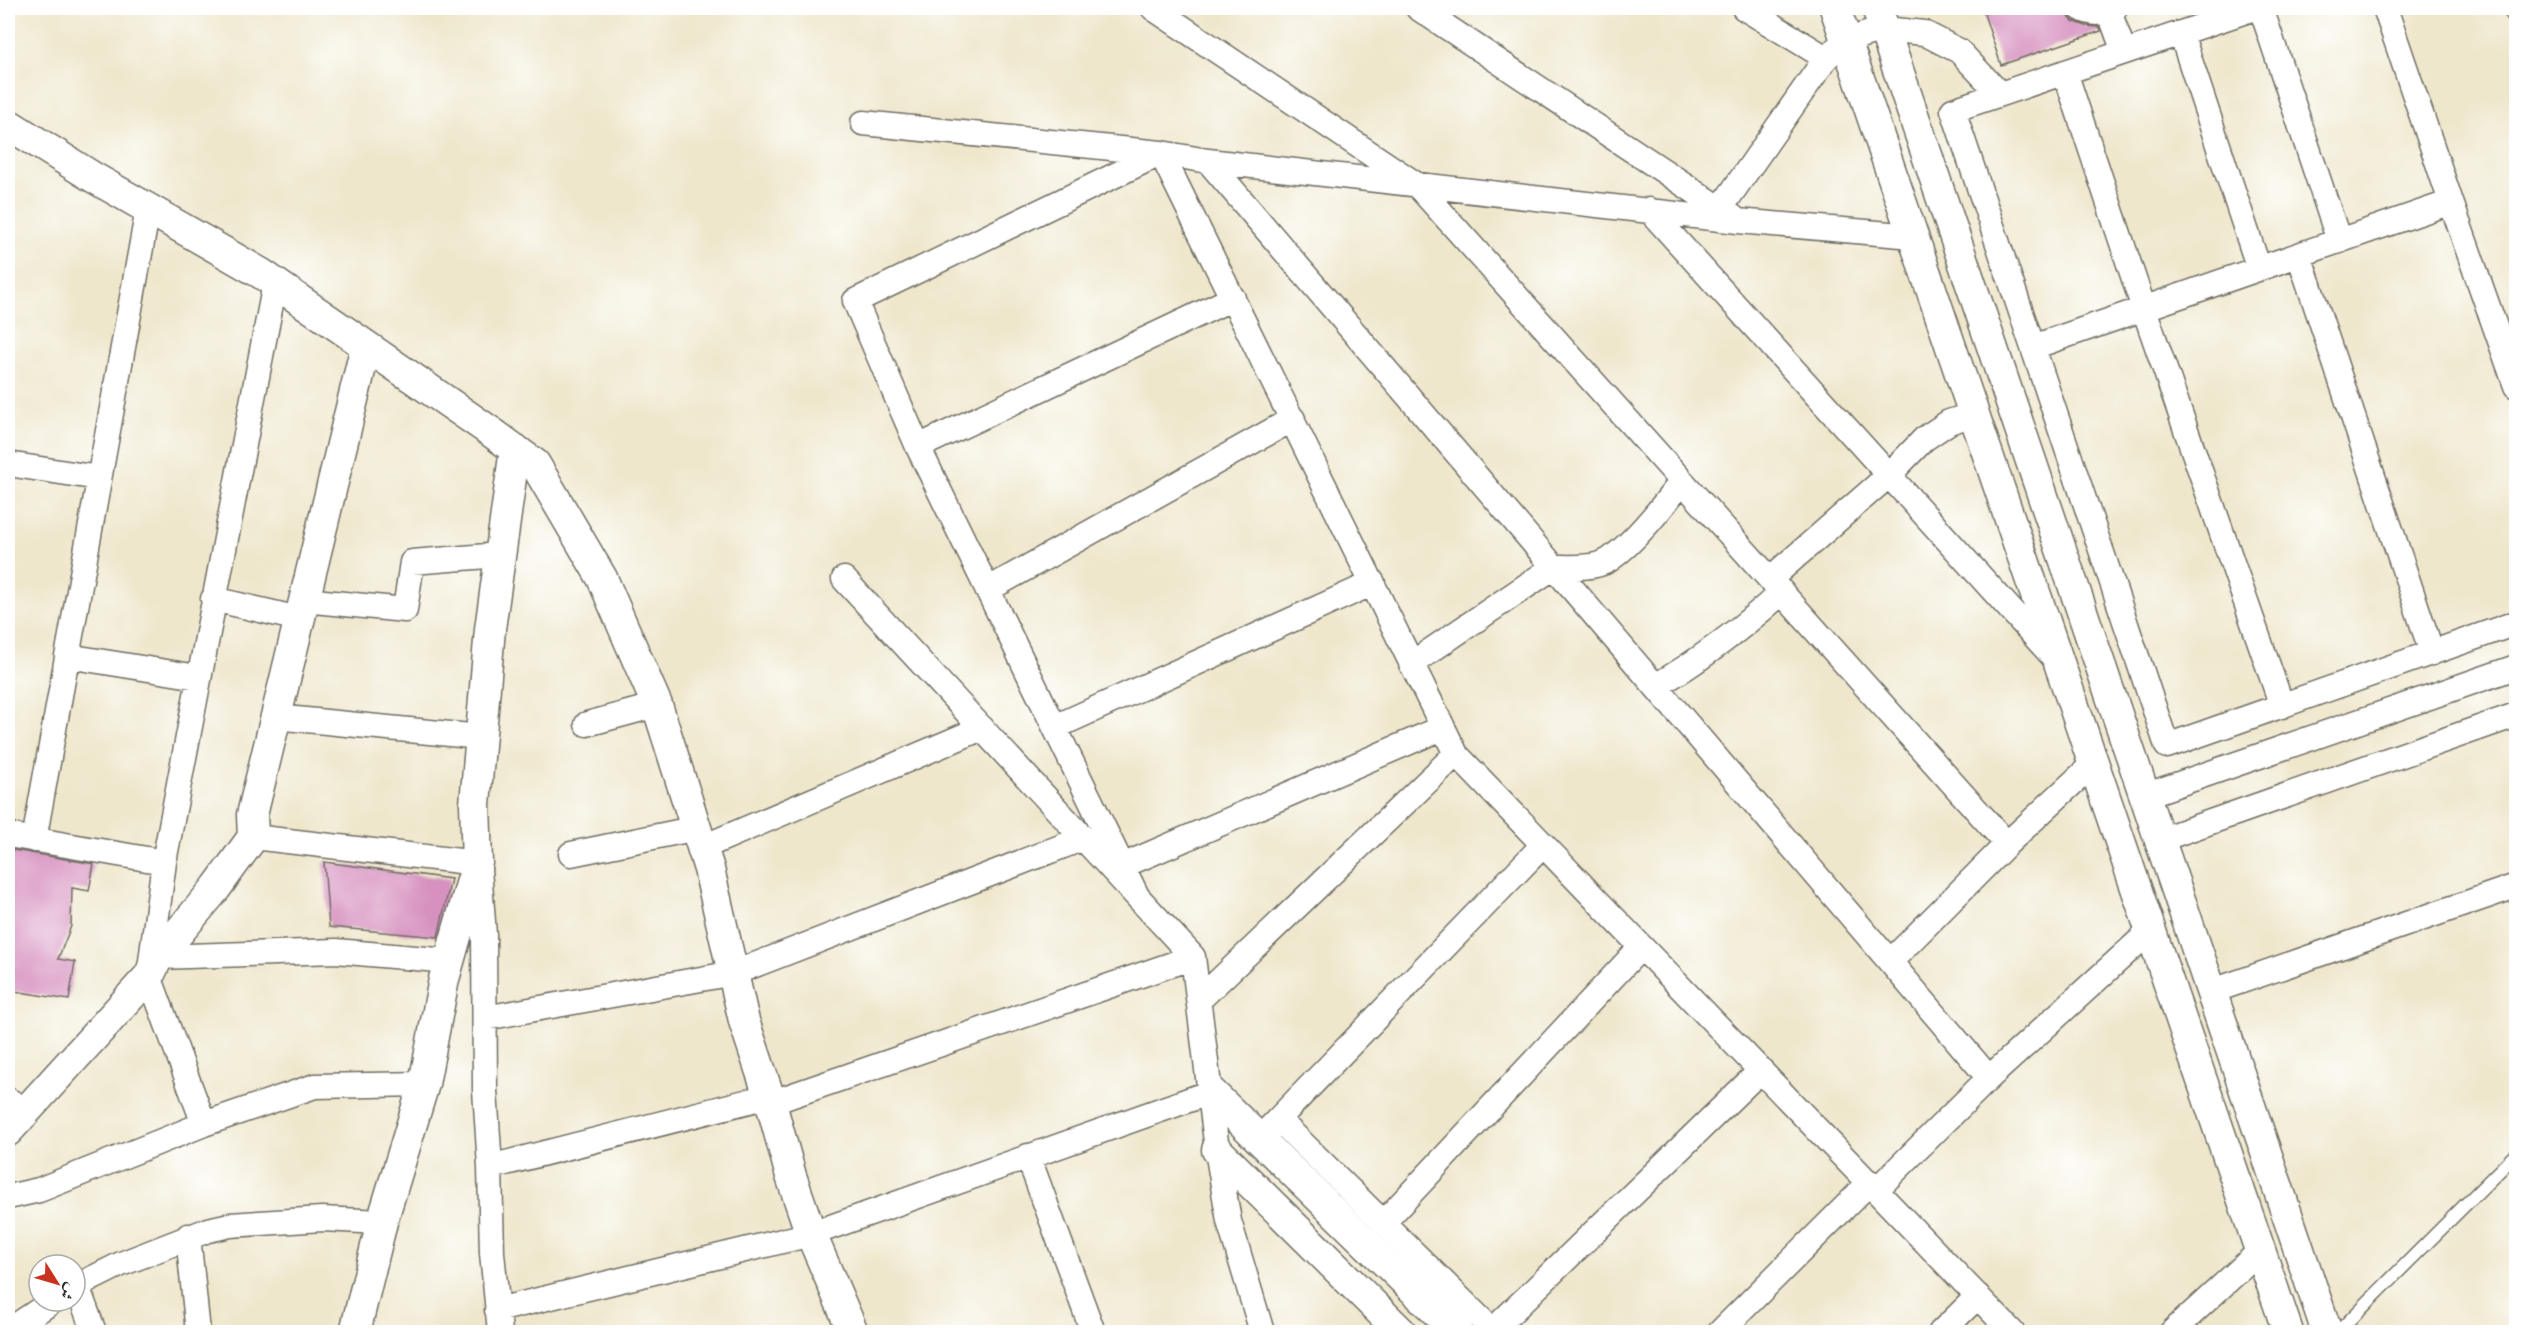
<svg xmlns="http://www.w3.org/2000/svg" width="2524" height="1340" font-family="Cardo,Amiri,serif">
<style>
.building{fill:#d791c0}
.lines{fill:none;stroke-linecap:round;stroke-linejoin:round}
.service-casing{stroke:#706d63;stroke-width:15}
.minor-casing{stroke:#706d63;stroke-width:27}
.tertiary-casing{stroke:#706d63;stroke-width:33}
.service{stroke:#fff;stroke-width:12}
.minor{stroke:#fff;stroke-width:24}
.tertiary{stroke:#fff;stroke-width:30}
</style>
<rect width="100%" height="100%" fill="#fff"/>
<filter id="ink" filterUnits="userSpaceOnUse"><feTurbulence type="fractalNoise" baseFrequency=".0167" numOctaves="2"/><feDisplacementMap in="SourceGraphic" scale="12" xChannelSelector="R" yChannelSelector="G"/><feConvolveMatrix kernelMatrix="1 2 1 2 8 2 1 2 1" color-interpolation-filters="sRGB"/></filter>
<filter id="wash" filterUnits="userSpaceOnUse"><feTurbulence type="fractalNoise" baseFrequency=".008" numOctaves="4" result="noise"/><feDisplacementMap in="SourceGraphic" scale="24" xChannelSelector="R" yChannelSelector="G"/><feGaussianBlur stdDeviation="1.35" result="paint"/><feColorMatrix in="noise" values="0 0 0 0 0 0 0 0 0 0 0 0 0 0 0 0 0 1.4 0 .05"/><feComposite in="paint" operator="in"/></filter>
<g filter="url(#wash)">
<rect width="100%" height="100%" fill="#efe7cc"/>
<g id="blocks">
<path class="building" d="M1982,8H2060L2073,21L2086,26L2100,27L2101,31L2001,65Z
M8,849L94,864L89,891L72,888L71,926L58,959L75,962L69,1000L8,990Z
M324,862L451,879L438,937L329,927Z"/>
</g>
</g>
<g filter="url(#ink)">
<use href="#blocks" fill-opacity="0" stroke="#706d63" stroke-width="1.5"/>
<g class="lines">
<g class="service-casing">
<path id="service" d="M2338,1332L2516,1154"/>
</g>
<g class="minor-casing">
<path id="minor" d="M1153,8L1417,185L2007,844
M1418,8L1733,217
M1744,8L1826,58
M2080,8C2091,15 2104,14 2115,8
M2255,8L1953,110L2167,746L2516,623
M2261,8L2339,241
M2385,8L2451,202L2516,386
M2516,8V10
M2109,11L2124,52
M2181,33L2259,269
M2065,72L2144,309L2282,706
M863,123L1161,153L1208,161L1738,221L1913,236
M1208,161L1989,1078
M1721,208L1826,58L1846,40L1884,29L1924,33L1959,51L2000,94
M1649,210L2056,660
M2299,255L2432,653
M2033,347L2451,202
M918,447L1233,298
M8,464L99,478
M844,579L1193,957L1217,1150L1229,1221L1262,1332
M1770,579L1889,475L1924,439L1949,422L1974,414
M987,590L1293,419
M213,599L299,619
M304,600L405,610L412,562L500,555
M67,656L198,677
M1411,664L1554,567C1571,567 1594,569 1609,560C1635,542 1663,506 1682,481
M1655,686C1702,660 1742,628 1782,592
M275,717L481,737
M587,724L657,705
M1055,727L1373,583
M2144,796L2516,667
M8,835L164,862
M253,837L477,863
M34,840L148,209
M2159,840L2516,715
M701,848L982,728
M571,854L697,828
M479,869L484,935L485,1090L490,1167L492,1253L500,1332
M1113,870L1442,728
M1136,894L918,447L855,301L1161,153L1456,754L2012,1332
M158,957L336,951L449,961
M1890,962L2007,844L2093,764
M2210,992L2516,886
M1199,1000L1456,754
M485,1018L734,973L1084,838
M8,1100L26,1110
M770,1103L1193,957
M1279,1120L1494,1332
M204,1124L149,976L164,862L275,283
M1260,1138L1543,845
M1028,1156L1093,1332
M490,1167L769,1096
M1877,1189L1989,1078L2150,931
M8,1197L39,1190L204,1124L315,1086L424,1084
M1383,1223L1641,947
M188,1236L198,1332
M77,1286L94,1332
M75,1287L121,1264L208,1230L230,1225L322,1219L382,1222
M497,1310L811,1234L1211,1092
M8,1331L53,1301
M1492,1331L1761,1070
M1720,1332L1870,1182
M1941,1332L1978,1296
M2172,1332L2260,1251"/>
</g>
<g class="tertiary-casing">
<path id="tertiary" d="M1835,8L2288,1332
M1877,8L2327,1332
M8,124L91,176L262,274L494,434L535,464L602,578L657,705L709,869L744,1021L769,1096L791,1176L811,1234L853,1332
M1211,1092L1457,1332
M8,1131L149,976L158,957L216,888L253,837L252,815L366,346
M1217,1150L1401,1332
M355,1332L382,1222L424,1084L444,979L477,863L475,804L490,629L515,449"/>
</g>
<use href="#service" class="service"/>
<use href="#minor" class="minor"/>
<use href="#tertiary" class="tertiary"/>
</g>
</g>
<rect width="2524" height="1340" fill="none" stroke="#fff" stroke-width="30"/>
<g transform="translate(57 1283) rotate(127)"><circle r="28" fill="#ffffff" stroke="#aaaaaa" stroke-width="1.5"/>
<path d="M0-4.5L10 22L0 15L-10 22Z" fill="#c8321e"/>
<text y="-9" font-size="16" font-weight="bold" text-anchor="middle" fill="#2b2b2b">ش</text>
</g>
</svg>
